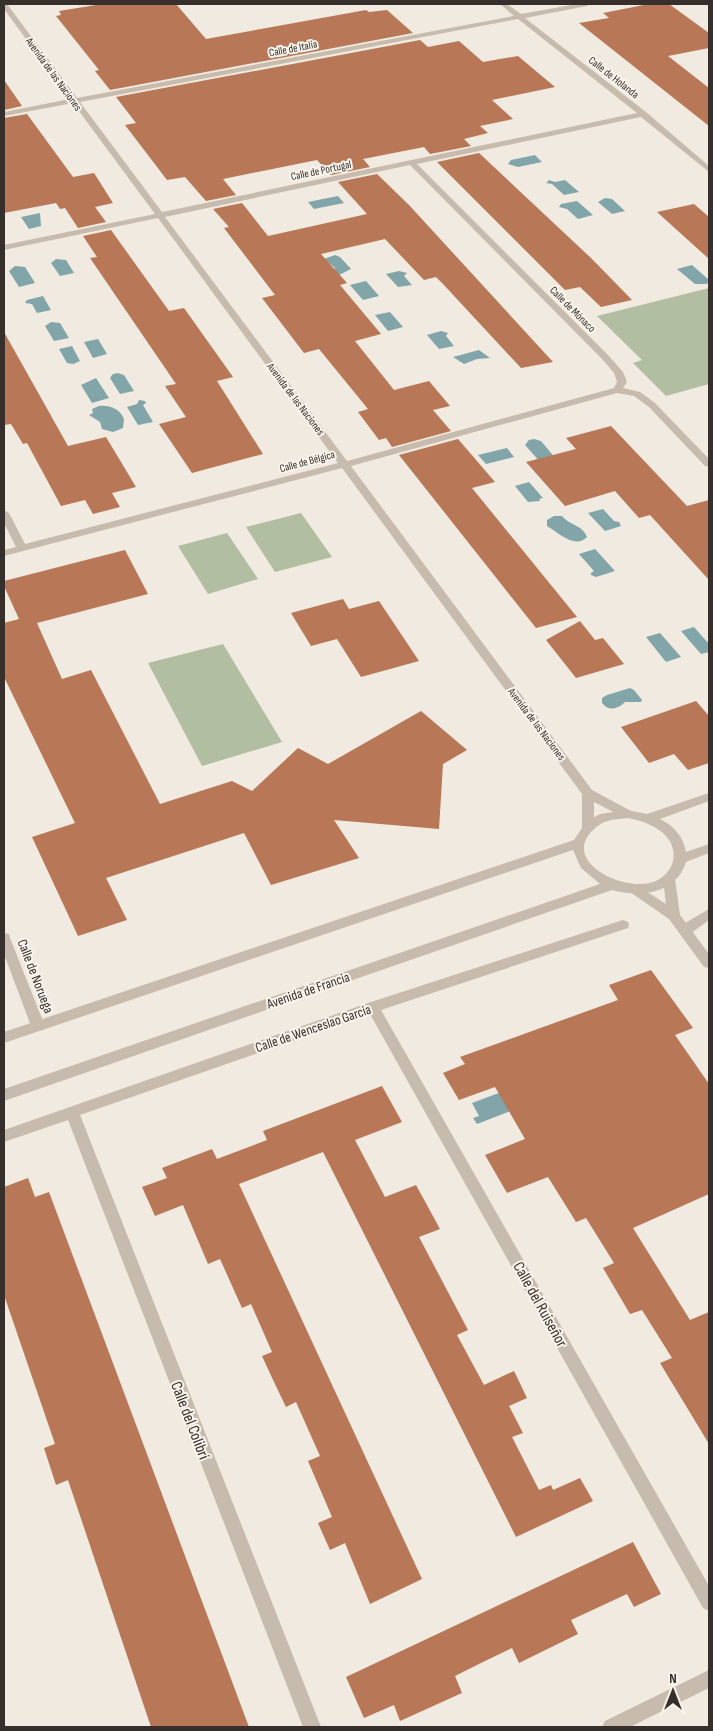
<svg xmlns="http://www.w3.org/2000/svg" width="713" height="1731" font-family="'Sofia Sans Condensed',sans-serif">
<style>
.green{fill:#b2bea1}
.water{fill:#82a5aa}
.building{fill:#b87756}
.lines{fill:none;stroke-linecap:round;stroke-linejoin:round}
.service{fill:#c7bbad;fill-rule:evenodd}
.minor{fill:#c7bbad;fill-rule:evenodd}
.tertiary{fill:#c7bbad;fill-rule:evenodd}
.labels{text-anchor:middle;stroke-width:4;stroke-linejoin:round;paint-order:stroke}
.far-street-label{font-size:11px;fill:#362f2b;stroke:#f8f4ec}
.street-label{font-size:14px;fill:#362f2b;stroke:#f8f4ec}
.near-street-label{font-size:16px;fill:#362f2b;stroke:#f8f4ec}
</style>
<rect width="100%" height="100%" fill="#f0eae0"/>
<path class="green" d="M709,288V384L666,396L633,363L642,360L597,316Z
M301,513L332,557L275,572L246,527Z
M227,533L258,579L208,594L178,546Z
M223,644L282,742L202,766L148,663Z"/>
<path class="water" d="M535,155L542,162L518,167L508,164L511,160Z
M549,180L555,182L565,180L579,192L564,195L552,184L546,183Z
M338,196L344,203L314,209L308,202Z
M605,198L612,199L625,211L612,214L598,202Z
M577,201L593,215L578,219L567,209L559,207L561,204Z
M40,213L41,226L29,229L21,217Z
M335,255L340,257L351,269L339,275L334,270L335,268L324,259Z
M56,259L66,260L74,273L60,276L51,263Z
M692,265L709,280L707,284H695L677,269Z
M15,266L25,267L35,283L19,287L9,271Z
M399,271L407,273L404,276L412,285L398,287L386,274Z
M366,281L379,296L363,300L350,285Z
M43,296L51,310L37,313L32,304L25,303L27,300Z
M390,312L403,327L388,331L375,315Z
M51,322L60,323L69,338L54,341L45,326Z
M441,331L448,333L446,336L454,346L439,349L427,335Z
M98,339L107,354L93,358L84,342Z
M72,346L80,361L73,364L67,363L59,349Z
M479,350L490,358L477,359L464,364L453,357Z
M118,373L124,375L134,391L120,394L110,378L113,374Z
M96,378L109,398L92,403L81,385Z
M139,400L145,401L146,403L143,405L153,422L138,425L127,407L137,404Z
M99,406C110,405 120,409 124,419L123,428L113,432L102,429L100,422L89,415L93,413L92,409Z
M534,439L541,441L556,459L541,463L525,445L529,440Z
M507,448L514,457L486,464L478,455Z
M529,482L543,498L539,499L540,501L528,502L515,486Z
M603,509L614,521L619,522L621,526L605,531L588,513Z
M554,516H562C569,525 583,525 587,537C575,550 558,532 547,526V520Z
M595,549L615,571L596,577L591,575V573L594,571L579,554Z
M694,627L709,644V652L701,654L681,631Z
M660,633L681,657L666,662L646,637Z
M630,688L634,690L642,700L641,702H625C618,709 609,712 602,703V698L607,695Z
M504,1091L516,1109L477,1124L473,1118L479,1116L472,1103Z"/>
<path class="building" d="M102,4H176L206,39L366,10L369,12L387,10L413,33L110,90L95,71L99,70L56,16L61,15L59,11Z
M649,4H669L709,33V48L668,56L709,88V126L579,23L609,18L603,13Z
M420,40L428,47L459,41L483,62L518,56L555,87L492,100L513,119L480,126L488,133L464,139L471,146L430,154L424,147L363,159L370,167L331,175L317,160L223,179L236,195L206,201L185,177L167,180L125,125L136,123L116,97Z
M4,80L22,106L4,110Z
M27,114L73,177L94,173L113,203L95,207L106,222L78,228L65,208L60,209L56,203L4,213V118Z
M479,153L592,259L632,300L601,307L580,287L565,290L437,162Z
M377,174L409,205L553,362L521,368L443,284L436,277L424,280L385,239L321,254L347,283L340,285L381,334L355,341L394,390L429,381L450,406L433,410L451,431L392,447L386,438L379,440L358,412L368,409L319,349L304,353L262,298L275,295L224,228L229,227L213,209L242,203L268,236L367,214L338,182Z
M694,204L709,217V259L657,212Z
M111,230L169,311L184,308L233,377L217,381L263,454L192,473L159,424L186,417L165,386L176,384L90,258L97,257L83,236Z
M4,332L68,446L106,437L136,487L112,493L120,507L93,514L85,500L61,506L27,443L23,444L11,424L4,425Z
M611,426L687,506L709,500V580L650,515L639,518L615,491L565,506L526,462L576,449L566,438Z
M458,439L495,482L472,488L577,617L536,628L399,455Z
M125,550L148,594L37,623L62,679L91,670L160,804L232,781L252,791L298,748L328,764L421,711L467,750L443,764L439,829L334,820L359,858L271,885L244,833L106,878L127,920L78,936L32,837L75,823L4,677V623L19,619L4,586V581Z
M343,599L349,609L379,601L419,661L361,677L337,639L311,646L291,613Z
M580,621L595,640L603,638L624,664L576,678L546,640Z
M696,701L709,716V763L688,770L674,754L649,763L621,727Z
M651,970L693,1028L675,1035L709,1084V1194L633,1228L690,1320L709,1312V1444L660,1363L672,1358L642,1310L630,1314L603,1268L614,1263L586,1218L576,1222L548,1177L507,1193L485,1155L525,1139L495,1087L459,1100L443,1073L465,1064L460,1057L618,1000L609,985Z
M382,1086L402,1122L355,1140L385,1197L416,1185L440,1229L419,1237L468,1330L457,1335L484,1385L514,1371L527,1398L509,1406L523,1433L512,1437L539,1490L551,1485L553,1490L580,1478L593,1501L516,1537L323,1152L239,1184L422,1579L370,1604L345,1543L330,1550L318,1523L332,1517L308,1461L320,1456L296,1402L286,1407L274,1382L262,1356L272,1352L251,1304L242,1308L220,1259L208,1264L183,1205L155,1216L142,1187L167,1178L162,1168L212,1149L217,1159L267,1140L263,1131Z
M28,1178L35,1197L49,1192L249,1727H151L68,1480L56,1485L44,1448L55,1444L4,1295V1187Z
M633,1542L661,1594L634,1607L627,1594L571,1620L578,1634L519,1663L512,1648L483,1662L455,1676L462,1693L400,1721L394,1705L364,1718L346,1677Z"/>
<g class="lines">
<path class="service" d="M709,909V920L690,934H680L679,930L680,926Z"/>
<path class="minor" d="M4,4H7L77,98L514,16L500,4H507L521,14L577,4H590L587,6L525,18L646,112L709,166V172L641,117L417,164L609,356L623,372L627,382L623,388L640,392L655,403L709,459V467L705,466L649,407L634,396L617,393L351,466L592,790L631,811L633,814L631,817H623L594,802V828L592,831H584L582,828V794L342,468L4,556V550L16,547L4,523V510L9,513L25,544L338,463L158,218L4,250V245L155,214L73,103L4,116V112L70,99L4,9ZM518,19L637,113L162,212L80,102ZM410,165L603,360L614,373L617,382L614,388L347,461L165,217Z
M669,874L673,876L675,879L680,915L709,954V968L704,967L669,919L630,892L628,889L630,886H638L666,904L663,879L665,876Z
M623,920L628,922L629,925L628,928L381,1010L709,1586V1611L703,1608L370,1014L80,1115L321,1727H303L68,1120L4,1142V1130L368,1003Z
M4,933L9,934L10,938L45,1026L43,1030L38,1031L33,1030L31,1026L4,954Z
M709,1670V1688L630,1727H602L605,1721Z"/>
<path class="tertiary" d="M709,793V801L660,819C674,826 683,836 686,852L709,844V853L686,862C676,894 640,898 612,890L4,1101V1089L600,884L581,868L573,850L4,1043V1032L574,840L586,822L600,814L627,810L647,814ZM627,818C639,820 649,823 659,830C680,844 678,870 656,881C627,894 561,863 592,831C596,827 602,822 608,821C614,819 621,819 627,818Z"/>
</g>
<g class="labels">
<g class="far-street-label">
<text transform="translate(293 48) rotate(-11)" y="4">Calle de Italia</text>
<text transform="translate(54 74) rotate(54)" y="4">Avenida de las Naciones</text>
<text transform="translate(614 77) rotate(38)" y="4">Calle de Holanda</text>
<text transform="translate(321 170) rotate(-12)" y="4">Calle de Portugal</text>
<text transform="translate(573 309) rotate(45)" y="4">Calle de Mónaco</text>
<text transform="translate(296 399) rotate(53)" y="4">Avenida de las Naciones</text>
<text transform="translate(307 461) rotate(-15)" y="4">Calle de Bélgica</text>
<text transform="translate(537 724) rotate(53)" y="4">Avenida de las Naciones</text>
</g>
<g class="street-label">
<text transform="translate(36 976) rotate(69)" y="5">Calle de Noruega</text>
<text transform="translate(308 990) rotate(-19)" y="5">Avenida de Francia</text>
<text transform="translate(313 1028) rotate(-19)" y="5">Calle de Wenceslao García</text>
</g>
<g class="near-street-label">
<text transform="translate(541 1304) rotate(61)" y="6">Calle del Ruiseñor</text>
<text transform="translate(191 1420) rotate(69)" y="6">Calle del Colibrí</text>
</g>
</g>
<rect width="713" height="1731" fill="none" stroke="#362f2b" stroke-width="10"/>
<g transform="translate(673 1691)" stroke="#f8f4ec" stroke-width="4" paint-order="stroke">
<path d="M0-4L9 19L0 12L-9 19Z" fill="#362f2b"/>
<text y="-8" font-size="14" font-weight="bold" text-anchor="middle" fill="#362f2b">N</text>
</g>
</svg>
